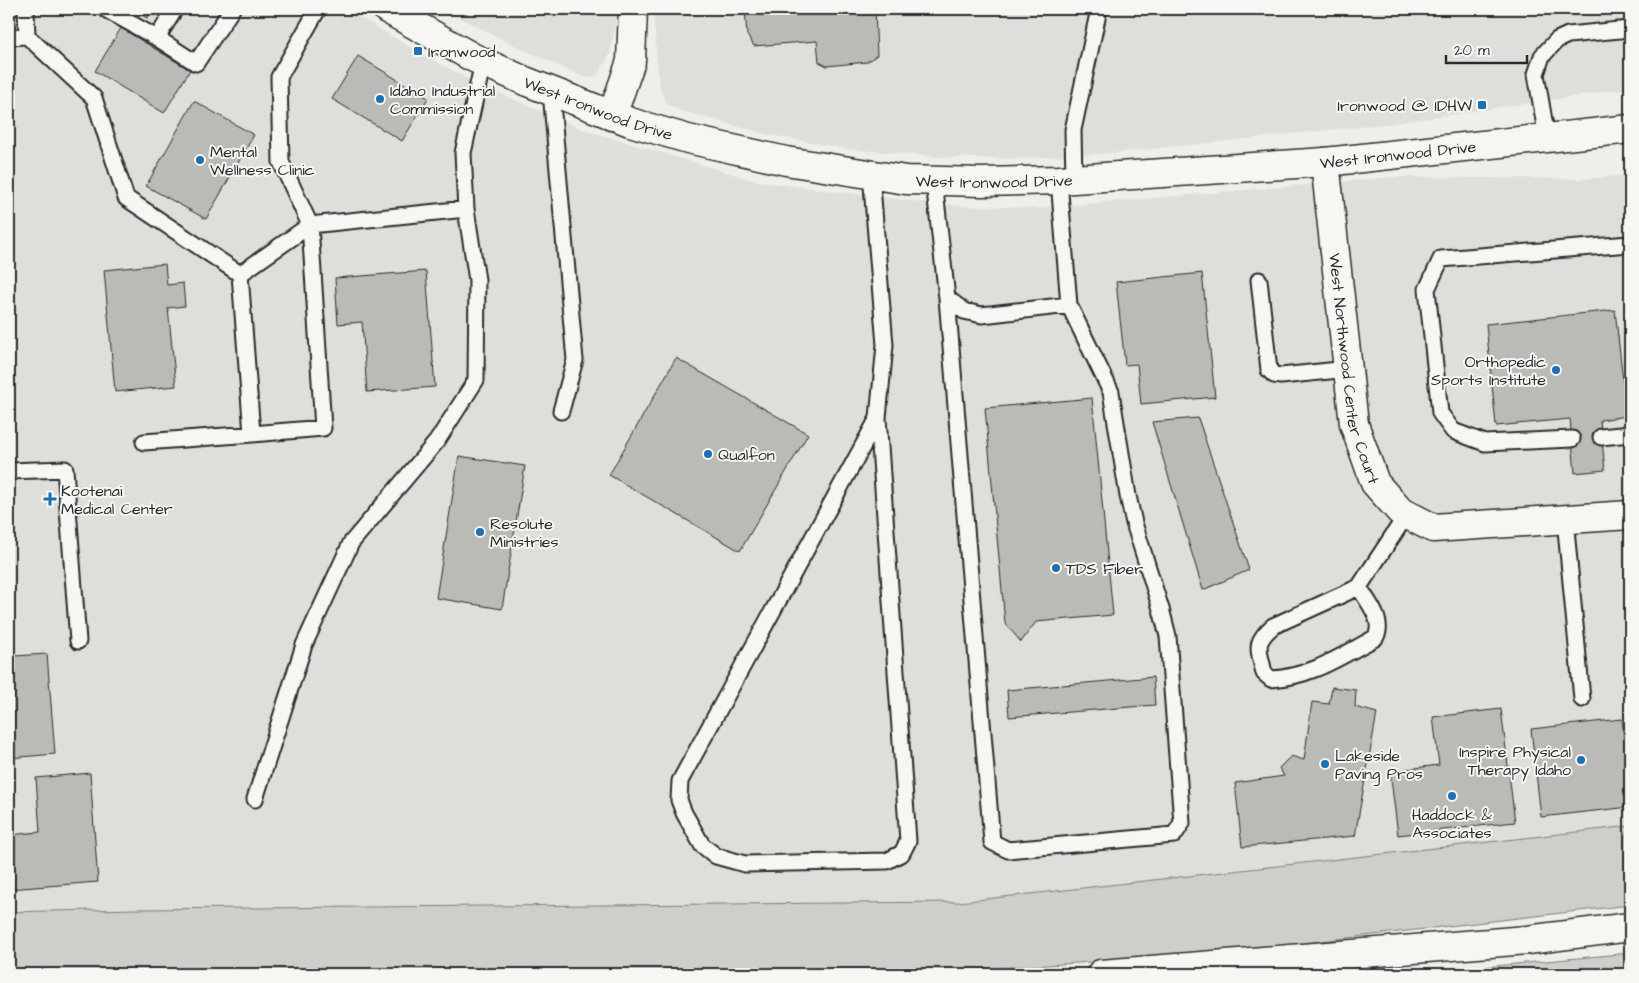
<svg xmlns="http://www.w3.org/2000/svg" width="1639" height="983" font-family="'Architects Daughter',sans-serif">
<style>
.built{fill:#dededb}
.green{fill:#cececa;stroke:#7c7c7a}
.building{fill:#babab7;stroke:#2b2b2b}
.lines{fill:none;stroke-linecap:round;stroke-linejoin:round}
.lane-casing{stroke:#2b2b2b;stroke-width:19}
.street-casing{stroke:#2b2b2b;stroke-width:31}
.secondary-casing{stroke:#2b2b2b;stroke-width:31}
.highway-casing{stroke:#2b2b2b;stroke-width:31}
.lane{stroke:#f6f6f2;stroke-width:15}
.street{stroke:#f6f6f2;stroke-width:28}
.secondary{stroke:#f6f6f2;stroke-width:28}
.highway{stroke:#f6f6f2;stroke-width:28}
.poi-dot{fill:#1f6fb2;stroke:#f6f6f2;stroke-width:2}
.labels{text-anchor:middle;stroke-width:4;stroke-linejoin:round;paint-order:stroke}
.poi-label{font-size:16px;fill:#2b2b2b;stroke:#f6f6f2;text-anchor:start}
.street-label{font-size:16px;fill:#2b2b2b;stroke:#f6f6f2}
</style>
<rect width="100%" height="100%" fill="#eeeeea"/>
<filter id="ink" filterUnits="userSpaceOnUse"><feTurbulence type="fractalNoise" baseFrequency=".02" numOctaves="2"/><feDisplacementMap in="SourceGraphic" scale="10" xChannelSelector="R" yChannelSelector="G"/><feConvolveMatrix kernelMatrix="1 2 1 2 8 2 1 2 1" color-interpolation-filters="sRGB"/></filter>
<g filter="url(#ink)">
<path class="built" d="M9,9H346L389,35L471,81L582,129L756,181L901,200L965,206L1039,208L1395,177L1583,179L1630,175V826L959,902L136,909L9,912Z
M442,9H618L610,54L598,75L590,78L583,77L516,46Z
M653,9H1630V88L1395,123L1113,153L1012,159L939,157L849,149L769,135L682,111L666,104L659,85Z"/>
<path class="green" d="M1630,826V905L1201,955L908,974H9V912L136,909L959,902Z
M1630,953V974H1411Z"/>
<path class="building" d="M132,9H153L147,18Z
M745,9H875L877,55L867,62L827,66L819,62L817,41L754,46L747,35Z
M121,28L190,70L164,113L95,71Z
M358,56L428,98L402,141L332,99Z
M194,101L254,135L206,219L146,186Z
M165,264L167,285L183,283L185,306L168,308L176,386L115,392L104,270Z
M426,271L435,387L367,392L362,322L338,324L335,278Z
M1202,273L1215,397L1141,404L1137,364L1125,365L1116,282Z
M1615,310L1627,416L1600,420L1605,470L1575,473L1570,419L1496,426L1486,324Z
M676,358L808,434L740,551L609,475Z
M1092,398L1113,615L1036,622L1021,642L1005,623L985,408Z
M1198,418L1249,570L1203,590L1152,422Z
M459,456L525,466L502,609L436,598Z
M9,604L14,656L47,654L55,754L9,758Z
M1153,677L1155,705L1009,717L1007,690Z
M1332,687L1356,690L1355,707L1377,713L1355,836L1242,847L1235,783L1284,776L1279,768L1291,756L1304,760L1312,702L1329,704Z
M1501,709L1515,822L1398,835L1390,771L1439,765L1433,717Z
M1622,719L1630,791V807L1541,817L1531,729Z
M90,773L98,882L9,889V835L40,832L36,778Z"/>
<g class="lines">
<g class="lane-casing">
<path id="lane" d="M26,9L27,36L94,98L126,198L240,274
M105,9L157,38
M175,9L157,38L196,63L232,9
M318,9L279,77L281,162L310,225L466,209
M9,37L27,36
M551,92L575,360L561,411
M1547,138L1536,74L1542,56L1557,40L1568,35L1630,29
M871,174L885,345L878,418L680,781L679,800L684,813L702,845L716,856L745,864L887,861L902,853L908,841L878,418
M1074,179L1073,130L1099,9
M934,181L947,298L964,311L982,315L1069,305L1059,180
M240,274L252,434L323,428L310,225
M240,274L310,225
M1259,280L1269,370L1274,375L1281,376L1348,369
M947,298L992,842L1008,850L1174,835L1182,823L1168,636L1161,609L1134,523L1128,496L1111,392L1069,305
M1601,437L1630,434
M1572,439L1485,443L1453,431L1440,413L1427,289L1441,259L1630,244
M144,442L252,434
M9,471L65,469L78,641
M1565,519L1582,699
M1359,587L1273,626C1253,643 1259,649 1264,673L1271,679C1311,677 1341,656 1375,638C1386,622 1367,601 1359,587L1407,514
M255,799L304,645L351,543L437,441L476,380L477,280L466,209L463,153L483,62"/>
</g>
<g class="street-casing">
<g id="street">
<path d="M612,116L631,61L633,9"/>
<path id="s1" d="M1325,162L1354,424L1375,483L1400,511L1433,528L1630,515"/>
</g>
</g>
<g class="secondary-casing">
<g id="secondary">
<path id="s2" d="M387,9L472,57L525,81L630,122L688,139L786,161L906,180L982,182L1059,180L1325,162L1630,129"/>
</g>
</g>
<g class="highway-casing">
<path id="highway" d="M1101,974L1527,940L1630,927"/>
</g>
<use href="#lane" class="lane"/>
<use href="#street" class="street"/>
<use href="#secondary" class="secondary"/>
<use href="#highway" class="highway"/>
</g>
</g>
<g class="poi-dot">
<rect x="413" y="46" width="10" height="10" rx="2.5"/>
<circle cx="380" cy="99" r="5"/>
<rect x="1477" y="100" width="10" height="10" rx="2.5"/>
<circle cx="200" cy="160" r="5"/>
<circle cx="1556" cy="370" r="5"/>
<circle cx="708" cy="454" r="5"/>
<path d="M47.5 491.5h5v5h5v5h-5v5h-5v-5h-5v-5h5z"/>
<circle cx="480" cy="532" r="5"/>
<circle cx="1056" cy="568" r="5"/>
<circle cx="1581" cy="760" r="5"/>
<circle cx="1325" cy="764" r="5"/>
<circle cx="1452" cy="796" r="5"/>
</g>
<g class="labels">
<g class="poi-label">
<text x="428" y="57">Ironwood</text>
<text x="390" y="96">Idaho Industrial<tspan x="390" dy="18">Commission</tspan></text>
<text x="1472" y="111" text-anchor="end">Ironwood @ IDHW</text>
<text x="210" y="157">Mental<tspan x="210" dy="18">Wellness Clinic</tspan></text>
<text x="1546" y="367" text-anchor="end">Orthopedic<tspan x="1546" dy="18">Sports Institute</tspan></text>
<text x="718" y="460">Qualfon</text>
<text x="61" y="496">Kootenai<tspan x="61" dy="18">Medical Center</tspan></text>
<text x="490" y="529">Resolute<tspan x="490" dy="18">Ministries</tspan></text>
<text x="1066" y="574">TDS Fiber</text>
<text x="1571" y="757" text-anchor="end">Inspire Physical<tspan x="1571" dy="18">Therapy Idaho</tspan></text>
<text x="1335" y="761">Lakeside<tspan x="1335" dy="18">Paving Pros</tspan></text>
<text x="1452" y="820" text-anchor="middle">Haddock &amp;<tspan x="1452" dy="18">Associates</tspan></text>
</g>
<g class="street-label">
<text dy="6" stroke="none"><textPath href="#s2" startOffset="234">West Ironwood Drive</textPath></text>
<text dy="6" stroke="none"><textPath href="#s2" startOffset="1044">West Ironwood Drive</textPath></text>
<text dy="6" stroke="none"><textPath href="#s2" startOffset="639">West Ironwood Drive</textPath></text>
<text dy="6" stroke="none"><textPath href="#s1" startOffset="209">West Northwood Center Court</textPath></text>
</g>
</g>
<rect width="1639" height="983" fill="none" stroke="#f6f6f2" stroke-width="30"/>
<rect x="15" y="15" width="1609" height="953" fill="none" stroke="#2b2b2b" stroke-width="2" filter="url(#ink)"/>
<path d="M1446 55v8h81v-8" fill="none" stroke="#2b2b2b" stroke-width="2.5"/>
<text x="1454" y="55" font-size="15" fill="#2b2b2b" stroke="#f6f6f2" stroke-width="4" paint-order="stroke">20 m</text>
</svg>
